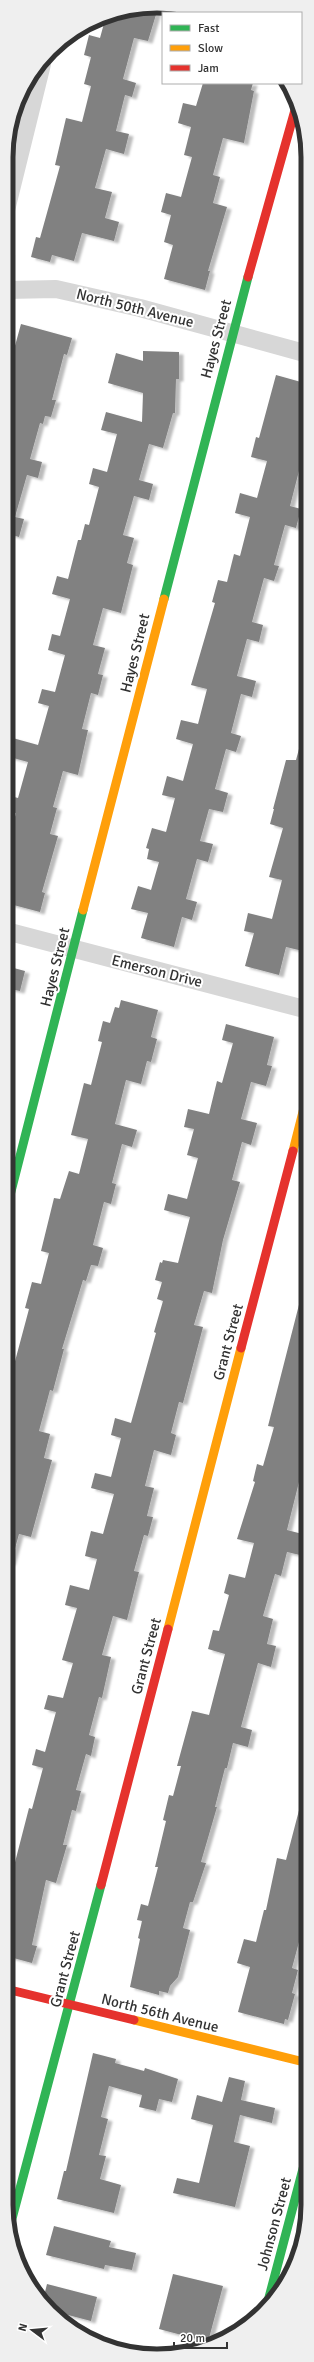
<svg xmlns="http://www.w3.org/2000/svg" width="314" height="2362" font-family="Signika,sans-serif">
<style>
.building{fill:#818181;filter:url(#shadow)}
.lines{fill:none;stroke-linecap:round;stroke-linejoin:round}
.street{stroke:#d7d7d7;stroke-width:18}
.fast{stroke:#30b455;stroke-width:9}
.slow{stroke:#ff9f0a;stroke-width:9}
.jam{stroke:#e5322d;stroke-width:9}
.labels{text-anchor:middle;stroke-width:4;stroke-linejoin:round;paint-order:stroke}
.street-label{font-size:15px;fill:#333;stroke:#fff}
.rim{fill:none;stroke:#333;stroke-width:5}
</style>
<defs>
<filter id="shadow"><feDropShadow dx="4.5" dy="2.5" stdDeviation="1" flood-color="#0004"/></filter>
</defs>
<rect width="100%" height="100%" fill="#fff"/>
<path class="building" d="M158,8L148,41L134,38L123,79L136,83L132,97L125,95L116,131L129,134L124,154L106,149L95,188L112,192L105,218L119,222L114,241L82,233L74,261L52,255L50,262L31,257L36,237L40,238L60,166L55,165L66,118L82,122L91,86L84,84L91,57L84,55L89,35L100,38L106,16L109,14Z
M203,83H253L251,90L254,91L244,143L223,138L213,175L220,177L213,203L227,207L208,271H210L205,290L164,279L173,245L164,242L171,215L161,212L166,193L181,197L192,157L184,155L191,127L178,123L183,103L196,106Z
M21,324L72,338L67,355L64,354L52,400H56L51,417L45,416L43,424L40,423L30,459L42,462L38,478L27,475L15,517L24,519L19,537L6,533V351L13,353Z
M143,351L179,352V379H176L175,413H173L163,448L149,444L139,480L153,484L149,500L134,496L123,535L134,538L127,563L133,565L121,613L103,608L93,645L105,648L98,674L103,675L98,695L91,693L82,729L88,730L78,775L63,771L53,807L57,808L50,834L58,836L42,892L45,893L40,912L6,903V850L16,813L6,811V795L18,798L28,762L6,756V747L9,737L38,745L49,706L38,703L42,689L55,692L65,655L48,650L52,634L60,636L70,599L52,594L57,576L68,579L78,540H81L85,524L89,525L99,487L89,484L93,468L107,472L117,434L101,430L106,412L142,422L143,393L108,383L116,353L143,361Z
M276,375L308,384V469L300,467L290,506L301,509L296,528L285,525L274,565L279,566L274,581L264,578L252,622L263,625L259,642L247,639L237,676L256,681L252,697L241,694L231,733L241,736L236,752L226,749L215,789L228,793L223,812L209,809L200,841L213,844L208,862L197,859L186,899L197,902L192,920L182,917L174,947L141,938L148,913L131,909L138,886L151,890L159,862L147,859L149,849L146,848L152,828L166,832L175,798L162,795L167,776L183,781L193,744L176,739L181,720L198,724L207,689L191,685L215,603L212,602L218,580L227,582L234,554L240,556L250,517L235,513L240,493L257,498L267,461L251,457L256,437L259,438Z
M303,734H308V934L303,951L286,947L279,975L245,966L254,933L244,931L248,913L272,919L282,880L269,877L283,828L270,824L274,809H273L286,760H296Z
M6,966L25,971L20,991L6,988Z
M121,1000L158,1010L151,1037L157,1039L151,1062L147,1061L141,1084L126,1080L115,1124L137,1130L132,1147L122,1144L112,1183L116,1184L111,1204L104,1202L93,1245L103,1248L98,1266L91,1265L86,1281L83,1280L62,1349H64L53,1391L50,1390L39,1431L50,1434L44,1458L52,1460L31,1537L19,1534L11,1563H6V1383L11,1364L14,1365L29,1309L25,1308L32,1282L41,1284L49,1253L41,1251L54,1198L60,1199L69,1171L79,1174L88,1139L71,1135L84,1083L91,1085L102,1042L98,1041L103,1021L110,1023L115,1007L119,1008Z
M226,1024L274,1037L267,1065L272,1066L266,1086L251,1082L241,1119L257,1123L251,1145L242,1142L232,1180L240,1182L223,1240L212,1293L204,1291L194,1325L203,1327L183,1403L179,1402L171,1433L176,1435L171,1455L154,1450L145,1486L154,1488L147,1516L153,1517L148,1536L144,1535L134,1571L139,1572L127,1620L113,1616L102,1655L111,1657L102,1698L99,1697L89,1735L95,1737L91,1756L86,1754L76,1790L81,1791L76,1811L72,1810L63,1845H67L56,1883L46,1880L32,1945L37,1946L32,1963L6,1956V1868L13,1870L29,1808L32,1809L43,1768L32,1765L36,1749L45,1752L56,1712L44,1709L48,1695L63,1698L73,1663L62,1660L77,1608L65,1605L70,1585L89,1590L97,1559L85,1556L87,1547L91,1531L103,1534L114,1494L91,1488L95,1473L111,1477L121,1438L111,1435L115,1418L131,1423L156,1333L154,1332L163,1301L157,1299L162,1282L155,1280L160,1262L162,1263L163,1260L178,1263L190,1217L164,1210L168,1194L187,1199L198,1158L187,1155L194,1129L184,1127L188,1109L209,1114L217,1081L222,1083L233,1043L222,1040Z
M303,1289L308,1290V1446L287,1530L306,1535L300,1555L287,1552L281,1576L275,1574L263,1616L273,1619L267,1644L276,1646L271,1667L258,1663L241,1727L252,1730L248,1747L233,1743L227,1768H225L215,1807H217L201,1862L206,1863L193,1902H190L183,1928L190,1930L178,1977L170,1986L168,1993L159,1991V1995L130,1987L140,1939L138,1938L142,1921L137,1920L141,1904L148,1906L158,1867H155L166,1821L163,1820L169,1795L173,1796L181,1766H177L192,1711L209,1715L216,1688L225,1654L208,1649L213,1630L219,1631L229,1595L224,1593L229,1574L245,1578L254,1543L237,1539L255,1482L253,1481L257,1464L263,1466L274,1427L268,1426Z
M303,1795H308V1932L304,1944L299,1942L292,1968L298,1970L292,1993L295,1994L288,2020L285,2019L284,2024L238,2012L250,1967L237,1963L244,1939L256,1942L264,1910H266L277,1858L286,1860Z
M93,2053L116,2059L115,2063L144,2071L145,2068L178,2079L172,2102L159,2099L156,2111L139,2107L142,2095L109,2086L101,2117L108,2119L99,2155L106,2156L100,2179L121,2185L114,2213L57,2199L64,2171H66Z
M229,2077L245,2081L241,2100L275,2108L272,2123L240,2115L234,2142L250,2146L235,2207L173,2193L177,2178L199,2183L213,2125L191,2119L197,2095L222,2102Z
M54,2226L111,2241L109,2247L136,2253L132,2270L105,2265L104,2269L46,2255Z
M173,2274L223,2286L208,2342L159,2329Z
M47,2284L97,2297L91,2321L49,2310L43,2300Z"/>
<g class="lines">
<path class="street" d="M6,210L42,64
M6,290L56,289L140,308L308,354
M6,931L308,1010"/>
<path class="fast" d="M164,599L248,277
M6,1211L83,910
M10,2226L101,1885
M267,2305L308,2150"/>
<path class="slow" d="M83,910L164,599
M293,1151L308,1092
M168,1629L241,1348
M134,2020L308,2063"/>
<path class="jam" d="M248,277L297,103
M241,1348L293,1151
M101,1885L168,1629
M6,1989L134,2020"/>
</g>
<g class="labels">
<g class="street-label">
<text transform="translate(135 308) rotate(14)" y="5">North 50th Avenue</text>
<text transform="translate(216 339) rotate(-75)" y="5">Hayes Street</text>
<text transform="translate(135 653) rotate(-76)" y="5">Hayes Street</text>
<text transform="translate(55 967) rotate(-76)" y="5">Hayes Street</text>
<text transform="translate(157 971) rotate(14)" y="5">Emerson Drive</text>
<text transform="translate(228 1342) rotate(-75)" y="5">Grant Street</text>
<text transform="translate(146 1656) rotate(-75)" y="5">Grant Street</text>
<text transform="translate(65 1969) rotate(-75)" y="5">Grant Street</text>
<text transform="translate(160 2013) rotate(14)" y="5">North 56th Avenue</text>
<text transform="translate(274 2224) rotate(-75)" y="5">Johnson Street</text>
</g>
</g>
<path d="M0 0H314V2362H0ZM157 13H157A144 144 0 0 1 301 157V2205A144 144 0 0 1 157 2349H157A144 144 0 0 1 13 2205V157A144 144 0 0 1 157 13Z" fill="#efefef" fill-rule="evenodd"/>
<path class="rim" d="M157 13H157A144 144 0 0 1 301 157V2205A144 144 0 0 1 157 2349H157A144 144 0 0 1 13 2205V157A144 144 0 0 1 157 13Z"/>
<rect x="162" y="12" width="140" height="72" fill="#ffffff" stroke="#adadad"/>
<rect x="170" y="25" width="20" height="6" fill="#30b455" stroke="#adadad"/>
<text x="198" y="32" font-size="12" fill="#333333">Fast</text>
<rect x="170" y="45" width="20" height="6" fill="#ff9f0a" stroke="#adadad"/>
<text x="198" y="52" font-size="12" fill="#333333">Slow</text>
<rect x="170" y="65" width="20" height="6" fill="#e5322d" stroke="#adadad"/>
<text x="198" y="72" font-size="12" fill="#333333">Jam</text>
<g transform="translate(32 2330) rotate(286)" stroke="#ffffff" stroke-width="3" paint-order="stroke">
<path d="M0-3L7 15L0 10L-7 15Z" fill="#333333"/>
<text y="-6" font-size="11" font-weight="bold" text-anchor="middle" fill="#333333">N</text>
</g>
<path d="M174 2342v6h53v-6" fill="none" stroke="#333333" stroke-width="2"/>
<text x="180" y="2342" font-size="12" fill="#333333" stroke="#ffffff" stroke-width="3" paint-order="stroke">20 m</text>
</svg>
